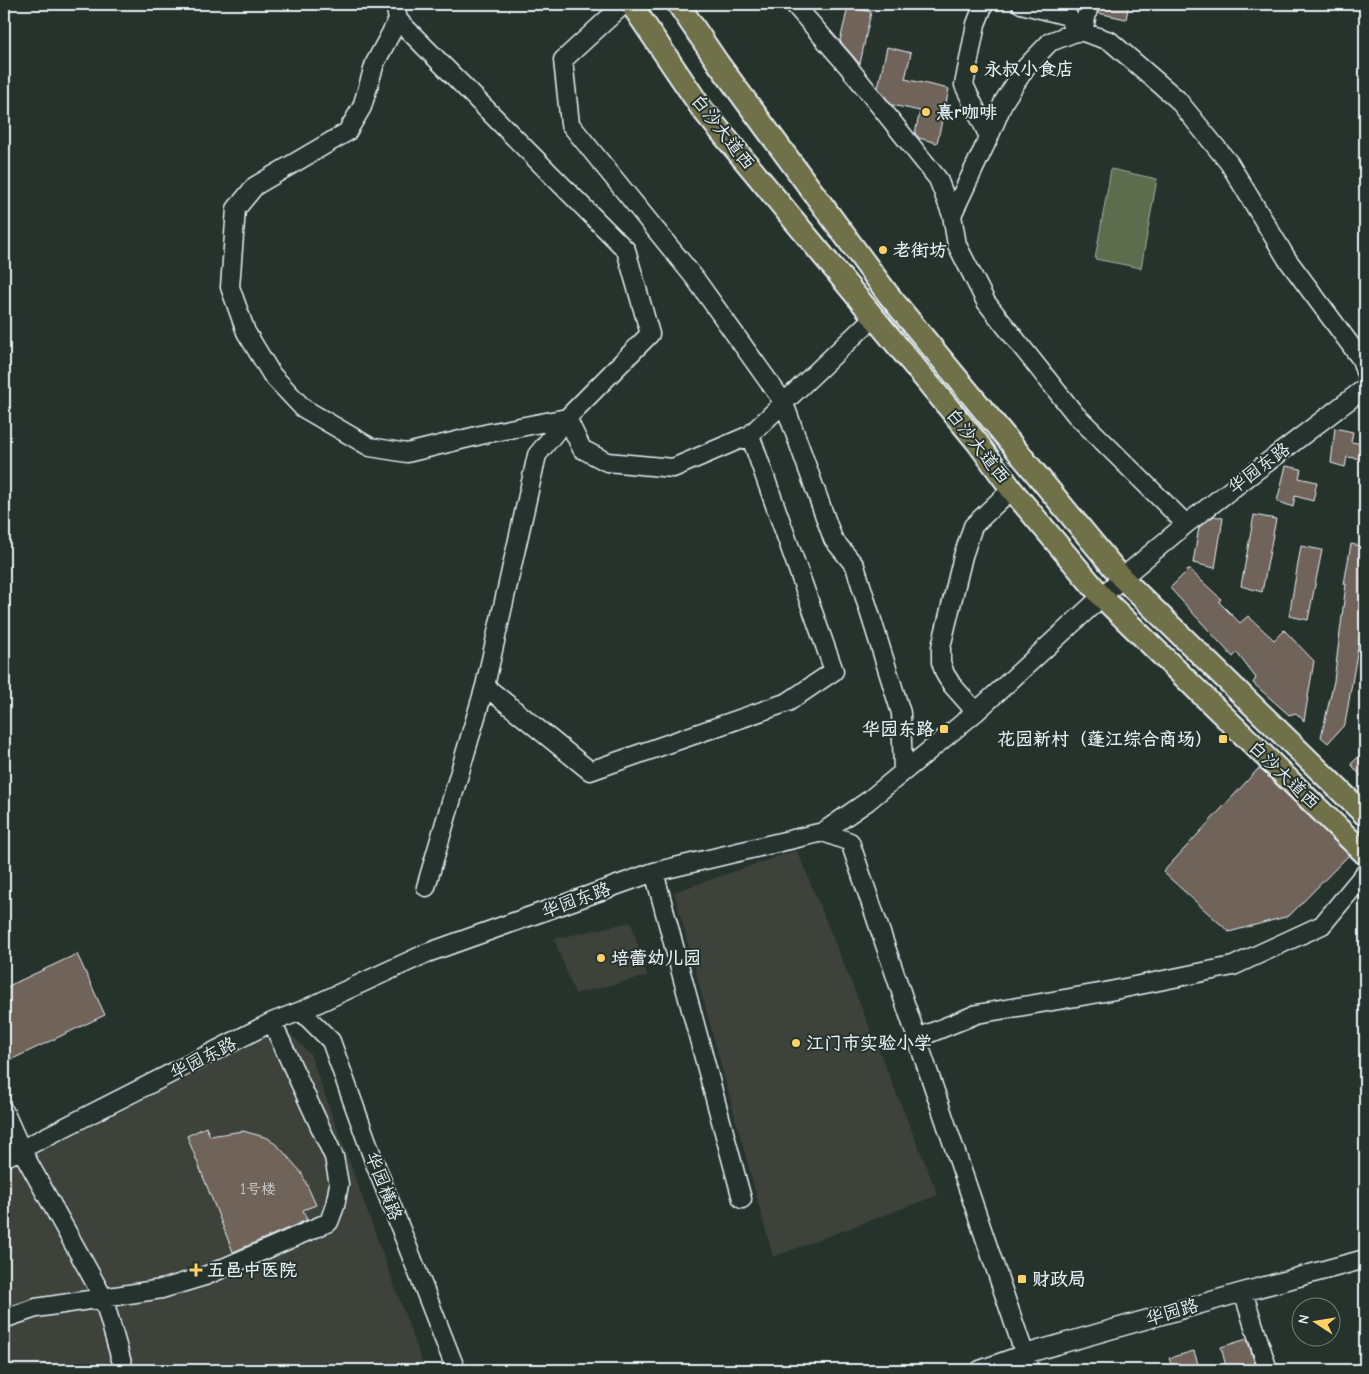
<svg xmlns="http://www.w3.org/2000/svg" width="1369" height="1374" font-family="'Comic Neue','LXGW WenKai TC',sans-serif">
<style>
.built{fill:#3c423a}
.green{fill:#5d6c4e;stroke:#a2aea3}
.building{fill:#70645a;stroke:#e8f1f8}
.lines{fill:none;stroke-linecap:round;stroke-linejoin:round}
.minor-casing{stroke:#e8f1f8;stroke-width:21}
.major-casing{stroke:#e8f1f8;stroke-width:25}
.minor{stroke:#26332d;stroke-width:18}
.major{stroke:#70704a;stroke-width:21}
.poi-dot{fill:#ffd166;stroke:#26332d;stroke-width:2}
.labels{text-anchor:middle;stroke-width:4;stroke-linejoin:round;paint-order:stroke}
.number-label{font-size:15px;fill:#caced0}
.poi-label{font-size:18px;font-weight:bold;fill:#e8f1f8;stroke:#26332d;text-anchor:start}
.street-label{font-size:18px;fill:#e8f1f8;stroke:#26332d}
</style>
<rect width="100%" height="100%" fill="#26332d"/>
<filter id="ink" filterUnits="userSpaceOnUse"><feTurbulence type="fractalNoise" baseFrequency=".02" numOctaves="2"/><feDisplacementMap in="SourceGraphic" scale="10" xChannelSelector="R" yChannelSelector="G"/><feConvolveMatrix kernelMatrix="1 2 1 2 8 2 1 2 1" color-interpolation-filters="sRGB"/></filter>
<g filter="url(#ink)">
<path class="built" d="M797,850L938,1195L773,1257L674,892Z
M631,922L647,976L575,994L554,939Z
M284,1027L310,1054L425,1370H4V1170Z"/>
<path class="green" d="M1111,169L1157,179L1141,268L1095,259Z"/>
<path class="building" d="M1099,4H1129L1126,19L1098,13Z
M848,7L871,12L860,64L840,41Z
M887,47L911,53L905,79L949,89L937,143L919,138L915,133L920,111L892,105L878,88Z
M1335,428L1353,432L1351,442L1365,444L1363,459L1347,457L1345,467L1331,463Z
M1286,466L1301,469L1299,478L1317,482L1313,501L1295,496L1293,507L1277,501Z
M1254,515L1276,519L1262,592L1241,586Z
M1214,516L1223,518L1215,568L1193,563L1199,527Z
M1351,544L1365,547V606L1345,724L1328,743L1321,737L1334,681L1346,584H1344Z
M1301,546L1322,550L1308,620L1289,616Z
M1189,569L1221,599L1219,602L1240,623L1248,616L1274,640L1284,630L1314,661L1304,721L1296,713L1289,715L1253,683L1256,678L1237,653L1233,657L1170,588Z
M1365,750V781L1351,764Z
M1258,769L1261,770L1349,855L1289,916L1229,932L1163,872Z
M77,954L105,1015L4,1063V988Z
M206,1127L210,1136L243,1131L268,1138L280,1148L301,1172L316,1205L303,1210L307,1220L233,1252L187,1136Z
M1247,1339L1257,1370H1227L1221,1347Z
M1194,1351L1200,1370H1173L1169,1358Z"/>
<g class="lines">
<g class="minor-casing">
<path id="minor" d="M395,4L398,20L626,250L650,334L567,418L537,455L485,686L590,771L788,702L834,671L750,435L673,468L607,462L582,449L567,418
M624,4L563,60L570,124L694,277L784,403L833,539L855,566L901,713L903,771
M794,4L846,64L938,179L952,215L957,245L986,302L1075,414L1186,524
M984,4L976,24L964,85L989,137
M1021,4L1068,16L1076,32
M398,20L375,63L362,107L347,132L255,186L236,209L230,287L246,332L272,375L303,408L370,447L407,453L489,433L567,418
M1083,32L1089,4
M952,215L989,137L1004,101L1026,67L1050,42L1076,32H1083L1110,41L1177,99L1229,163L1287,259L1361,359L1365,372
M750,435L874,317
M976,712L952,685L945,674L941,662V647L963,556L973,526L999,501L1012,490
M823,832L850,842L1030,1370
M654,872L742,1199
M426,887L485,686
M301,1011L331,1041L374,1161L456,1370
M918,1038L977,1014L1105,992L1233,966L1322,925L1365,873
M4,1111L21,1149L103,1297L124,1370
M4,1158L272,1022L301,1011L427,953L654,872L823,832L868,801L976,712L1122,578L1186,524L1365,388
M1243,1292L1268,1370
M4,1320L6,1318L36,1308L162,1289L205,1276L329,1222L335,1206L339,1184L334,1157L272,1022
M980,1370L1025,1354L1243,1292L1365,1259"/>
</g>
<g class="major-casing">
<path id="major" d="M631,4L702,109L977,442L1012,490L1102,597L1365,854
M678,4L718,63L887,293L1122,578L1365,815"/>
</g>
<use href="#minor" class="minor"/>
<use href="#major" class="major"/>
</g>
</g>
<g class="poi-dot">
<circle cx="974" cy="69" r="5"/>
<circle cx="926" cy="112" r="5"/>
<circle cx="883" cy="250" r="5"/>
<rect x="939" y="724" width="10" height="10" rx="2.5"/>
<rect x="1218" y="734" width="10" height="10" rx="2.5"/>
<circle cx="601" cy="958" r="5"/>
<circle cx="796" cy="1043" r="5"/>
<path d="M193.5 1262.5h5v5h5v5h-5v5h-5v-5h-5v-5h5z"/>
<rect x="1017" y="1274" width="10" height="10" rx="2.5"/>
</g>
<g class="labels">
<g class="number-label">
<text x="258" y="1194">1号楼</text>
</g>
<g class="poi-label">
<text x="984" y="75">永叔小食店</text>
<text x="936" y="118">熹r咖啡</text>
<text x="893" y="256">老街坊</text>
<text x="934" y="735" text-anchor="end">华园东路</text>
<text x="1213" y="745" text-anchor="end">花园新村（蓬江综合商场）</text>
<text x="611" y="964">培蕾幼儿园</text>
<text x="806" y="1049">江门市实验小学</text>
<text x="207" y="1276">五邑中医院</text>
<text x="1032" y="1285">财政局</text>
</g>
<g class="street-label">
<text transform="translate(723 132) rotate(52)" y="6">白沙大道西</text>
<text transform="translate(978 446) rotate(52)" y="6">白沙大道西</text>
<text transform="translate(1259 468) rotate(-37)" y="6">华园东路</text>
<text transform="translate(1284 775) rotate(44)" y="6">白沙大道西</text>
<text transform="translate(576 900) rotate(-20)" y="6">华园东路</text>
<text transform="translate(203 1058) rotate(-27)" y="6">华园东路</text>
<text transform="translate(384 1186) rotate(69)" y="6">华园横路</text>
<text transform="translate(1172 1312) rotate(-16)" y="6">华园路</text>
</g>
</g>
<rect width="1369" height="1374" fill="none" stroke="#26332d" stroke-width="20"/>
<rect x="10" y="10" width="1349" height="1354" fill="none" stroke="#e8f1f8" stroke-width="2" filter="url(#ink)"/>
<g transform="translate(1316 1322) rotate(282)"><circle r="24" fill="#26332d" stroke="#747f7e"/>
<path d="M0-4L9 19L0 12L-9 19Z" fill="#ffd166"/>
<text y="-8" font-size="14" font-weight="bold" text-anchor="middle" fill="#e8f1f8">N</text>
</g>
</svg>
